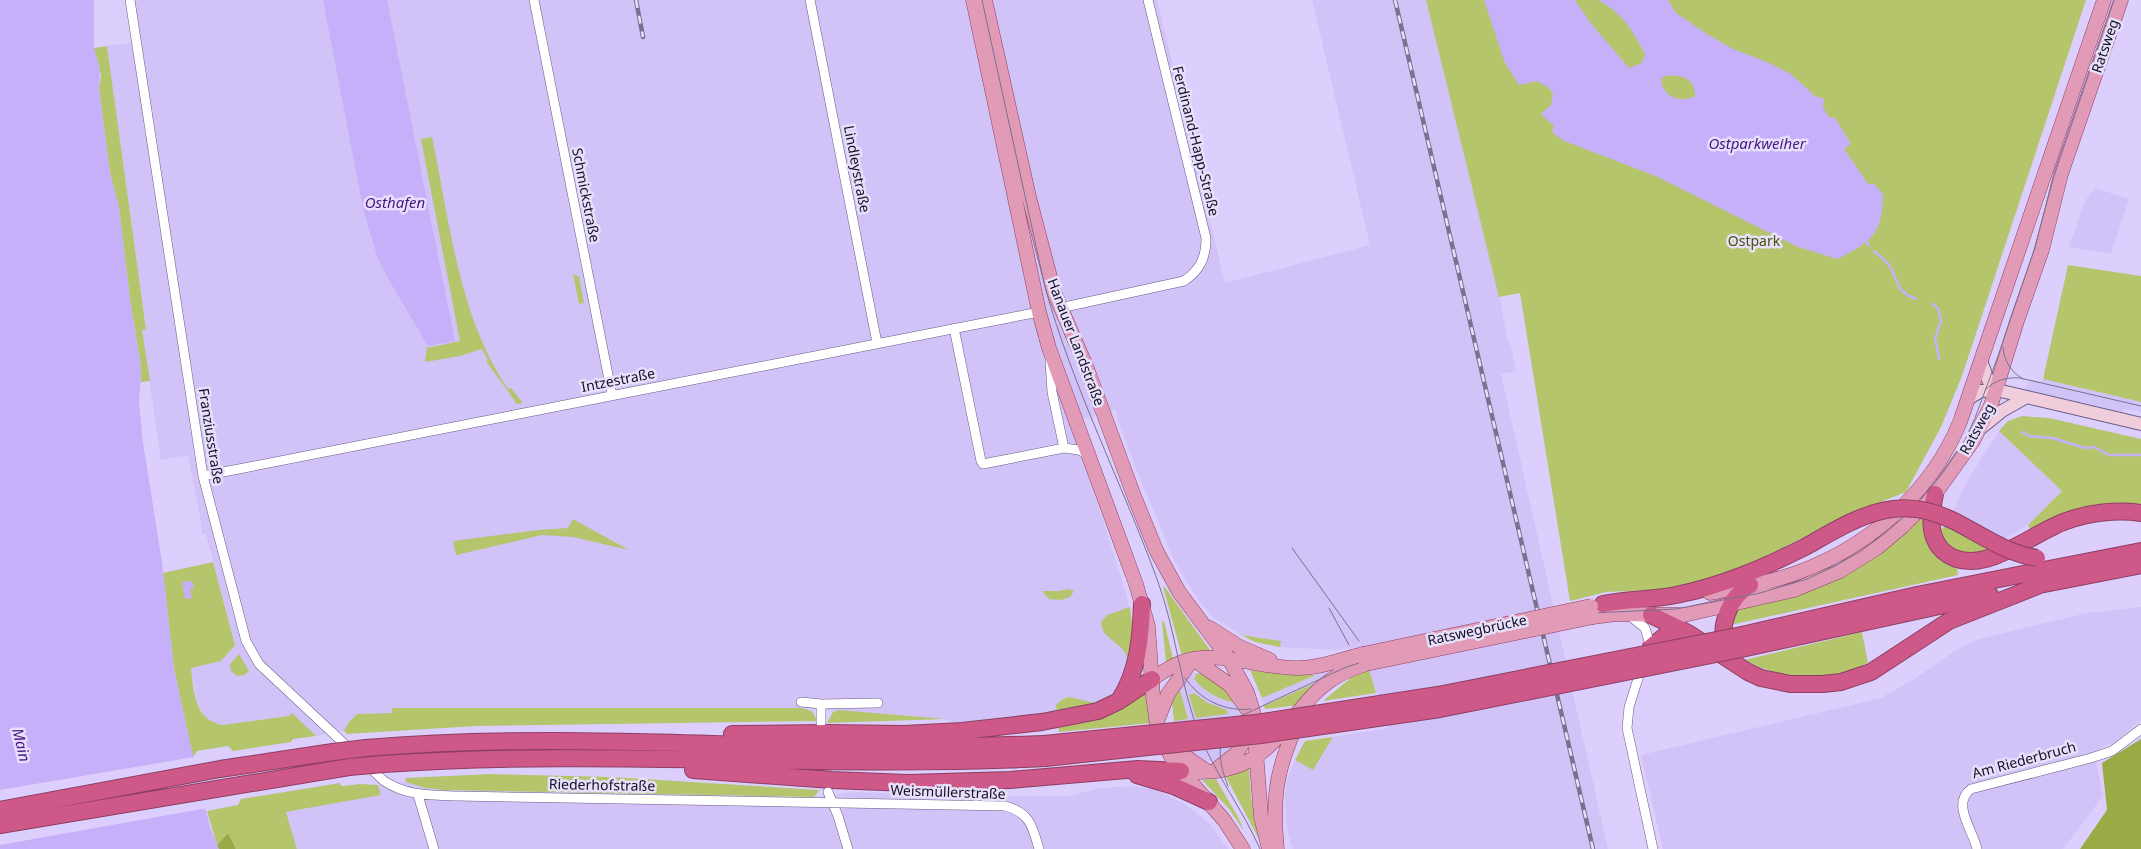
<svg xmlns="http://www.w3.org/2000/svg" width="2141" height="849" font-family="'Noto Sans',sans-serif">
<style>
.built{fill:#d1c2f7;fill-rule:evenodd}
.green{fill:#b4c56c}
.forest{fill:#9aab45}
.water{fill:#c6b0f9;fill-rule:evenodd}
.pier{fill:#dccffe}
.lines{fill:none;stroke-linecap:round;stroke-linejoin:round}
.stream{stroke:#c6b0f9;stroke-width:2.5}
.minor-casing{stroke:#685c84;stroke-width:10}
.secondary-casing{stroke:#685c84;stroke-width:14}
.primary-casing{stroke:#8d3f63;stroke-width:15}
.motorway-casing{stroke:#8d3f63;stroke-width:18}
.minor{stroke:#fff;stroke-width:9}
.secondary{stroke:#f0cddb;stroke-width:12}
.primary{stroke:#e29bb7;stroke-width:14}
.motorway{stroke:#ce5887;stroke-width:16}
.tram{stroke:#7a7190;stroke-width:1}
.rail-casing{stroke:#7a7190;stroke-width:4.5}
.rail{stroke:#e7dffc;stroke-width:2.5;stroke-dasharray:8;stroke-linecap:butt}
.primary-bridge-casing{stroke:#8d3f63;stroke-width:15;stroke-linecap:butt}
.motorway-bridge-casing{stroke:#8d3f63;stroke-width:18;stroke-linecap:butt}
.primary-bridge{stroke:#e29bb7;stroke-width:14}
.motorway-bridge{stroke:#ce5887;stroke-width:16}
.labels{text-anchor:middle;stroke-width:5;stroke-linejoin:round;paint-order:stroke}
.street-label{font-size:14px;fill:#151020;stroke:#e7dffc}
.park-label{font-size:14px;fill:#485202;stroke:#e7dffc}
.water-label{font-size:15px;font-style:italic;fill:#46167e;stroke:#e7dffc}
</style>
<rect width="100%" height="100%" fill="#dccffe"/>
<path class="built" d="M130,0H1157L1225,283L1370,245L1312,0H1426L1501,303L1507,338L1511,346L1516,371L1501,374L1608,849H1293L1287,829L1285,798L1287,779L1295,760L1313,770L1333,737L1389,728L1360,647L1336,650L1280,647V641L1241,635L1213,617L1199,601L1176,564L1136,469L1117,417L1116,409L1072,423L1126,593L1133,625L1127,671L1112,696L1095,706L959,726L946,719L807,709L392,708V713L357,714L349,721L344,731L316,736L292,713L290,716L222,725L214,723L206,718L197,703L191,668L221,661L235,644L206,534H202L199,510L188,455L161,460L142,330L146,328L107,46L136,42Z
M2095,188L2129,199L2111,254L2069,247L2085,201Z
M2029,379L2042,382L2043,379L2141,402V412L2123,409L2122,412L2026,390Z
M1999,431L2062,491L2028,525L2001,541L1953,513L1963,488Z
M2141,607V720L2116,741L2094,752L2103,796L2063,849H1663L1641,755L1881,698L1914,679L1958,649L1976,640L1995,635L2087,613Z
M1346,665L1320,681L1264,706L1262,698L1316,675V673Z
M1193,673H1197L1194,679L1205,690L1236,703L1241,710L1243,718L1237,742L1221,760L1208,761L1193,754L1179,734L1174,721L1188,719L1179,687ZM1194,693L1208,703L1216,707L1196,718L1189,695Z
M406,782L425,788L444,790L813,797L855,792L957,796H1069L1101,788L1133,786L1156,790L1185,804L1211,825L1228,849H297L286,812L380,795L378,785Z"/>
<path class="green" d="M1426,0H2086L1962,376L1941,427L1906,492L1848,515L1759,560L1722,574L1675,589L1606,592L1570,601L1520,293L1499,297Z
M107,46L146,329L142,330L150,381L141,382L140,361L130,300L119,208L110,173L99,89L101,75L94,48Z
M432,137C450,222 458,315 508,389L511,388L523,403L517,404L486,361L488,360L482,349L460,356L425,362L427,348L460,341L421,139Z
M2068,265L2141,276V402L2043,379Z
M573,274L579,277L584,303L579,304Z
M2022,416L2049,418L2141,439V507L2031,531L2028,525L2062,491L1999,431L2008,421Z
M1920,516L1925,517L1957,567L1958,575L1730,625L1733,609L1796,594Z
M573,519L629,550L573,537L542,535L456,555L453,541L538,530L568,528Z
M1946,525L1990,551C1967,558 1951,552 1939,531Z
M213,562L235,645L221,661L191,668C194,692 194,719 222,725L289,716L292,713L316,736L293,739L291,742L233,751L228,746L197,751L193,757L174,669L163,573Z
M1164,586L1210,650L1182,656L1163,587Z
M1067,589L1074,591L1070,597L1061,600L1049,599L1042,591H1060Z
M1130,607L1133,633L1128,661C1126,643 1101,640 1101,622L1107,615Z
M1164,621L1173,659L1166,663L1162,622Z
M1862,632L1868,663C1828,683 1784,681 1745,660Z
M1241,635L1281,641L1280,647L1255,642Z
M239,654L249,671L244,675L237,676L231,671L230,664Z
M1250,670L1286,675H1316L1262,698Z
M1369,670L1376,693L1323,701L1353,676Z
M1197,673C1213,677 1227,689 1236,703C1218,699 1206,693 1194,679Z
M1320,681L1299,705L1265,709L1264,706Z
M1179,687L1188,719L1174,721L1172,702Z
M1146,690L1151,723L1059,732L1058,725Z
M1194,693L1208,703L1227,710L1228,714L1196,718L1189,695Z
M1069,697L1100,704L1057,715L1056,705L1063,699Z
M392,708H801L812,711L817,721L476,726L347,734L344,731L349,722L357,714L392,713Z
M839,710L946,719L827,723L833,712Z
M1333,737L1313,770L1295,760L1305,741Z
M1249,767L1251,797L1259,839L1226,777Z
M490,774L612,777L819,790L816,795L813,797L444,790L425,788L406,782L405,778Z
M1216,779L1239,819L1244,831L1229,809L1202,780Z
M340,783L341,786L361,784L378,785L381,795L286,812L297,849H236L228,833L217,845L207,811L238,805L241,799Z"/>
<path class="forest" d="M2141,739V849H2080L2107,810L2102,763Z
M228,833L236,849H219L217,845Z"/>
<path class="water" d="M0,0H94V48L100,69L99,89L110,173L119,207L130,300L140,361L141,374L139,403L143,443L162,562L174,669L191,747L210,827L219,849H0Z
M323,0H387L455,341L428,346L389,280L378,259L370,233L363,208Z
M1484,0H1575L1589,21L1629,68L1642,63L1645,54C1632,29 1623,14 1598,0H1668L1676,13L1707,34L1733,49L1767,62L1791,74L1815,96L1824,99L1823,108L1829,117L1835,118L1851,144L1844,149L1869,185L1873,183L1883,194C1883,233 1871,243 1837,259L1798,247L1658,177L1562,140L1552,132L1554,126L1541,114L1551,105L1553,94L1549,88L1537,81L1519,85L1504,61ZM1665,76C1681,74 1695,78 1695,96C1680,104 1662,96 1661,79Z
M192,581L194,588L190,589L192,598L185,599L182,582Z"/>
<path class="pier" d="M195,755L209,810L202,809L0,845V790L194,757Z"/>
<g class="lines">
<path class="stream" d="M1867,242L1869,246
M1874,251C1879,255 1885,260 1889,265C1900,281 1893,290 1916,299
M1932,304L1938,308L1941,321L1935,338L1939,359
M2022,432L2029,436L2052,438L2085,448L2094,447L2109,455H2141"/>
<g class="minor-casing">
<path id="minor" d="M130,0L203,476L246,641L259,664L384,781C407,796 430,795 457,796L1005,806C1030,812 1033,828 1039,849
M534,0L612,395
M810,0L877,343
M1060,308L1184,281C1200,270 1206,258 1206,238L1148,0
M954,328L981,461L983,464L1064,448L1079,450L1089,455
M1050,361L1052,392L1064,448
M203,476L1039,312
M1629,615L1645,628L1651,648
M1641,669L1629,707L1627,728L1653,849
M801,702L821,704V723
M821,704L878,703
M828,792L838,816L848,849
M418,795L434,849
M1977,849C1973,830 1951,804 1971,789L2091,758L2112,751L2141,729"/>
</g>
<g class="secondary-casing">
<path id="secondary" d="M1981,361L1989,382L1997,390
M1968,399L1981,391L1997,390L2141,424
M1981,428L2002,411L2025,398"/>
</g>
<g class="primary-casing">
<path id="primary" d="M973,0L1039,312L1049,348L1136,584L1148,626L1153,696L1157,725L1163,742L1176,765L1224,820L1243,849
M985,0L1029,197L1054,292L1086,366L1134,496L1156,550L1179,592L1229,659L1247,692L1253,711L1261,817L1269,849
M1710,593C1739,587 1771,583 1799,572C1870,546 1931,492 1960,422L2104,0
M1593,617L1616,614L1684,615L1794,590L1840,571L1877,548L1902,527L1935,494L1973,441L1991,405L2017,321L2042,250L2061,174L2121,0
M1210,628L1238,646L1270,660
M1193,659L1230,685L1247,709
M1152,679C1161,673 1171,666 1182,662C1220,649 1261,669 1299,668C1321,668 1342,659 1363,654
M1158,719L1168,694L1193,659
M1167,740L1189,759L1207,771
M1218,768L1237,753L1252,728
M1181,771C1196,772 1212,773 1227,769C1281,756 1291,707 1331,680C1342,672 1354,668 1366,664
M1277,849C1272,798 1276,769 1298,722"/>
</g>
<g class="motorway-casing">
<path id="motorway" d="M1935,494C1931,513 1927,536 1943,551C1978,582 2031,533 2066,521C2088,513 2117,509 2141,513
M2034,586L2141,565
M1603,604C1627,599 1652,600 1676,595C1722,586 1763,568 1805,547
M1651,615L1688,633L1748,672L1761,678L1790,684H1823L1841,682L1871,672L1949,621L2045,583
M1742,635L1917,595L2141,551
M1651,647L1666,635L1681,629
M1746,648L1990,595
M1728,650C1716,629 1730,596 1750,585
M1120,699C1138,671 1141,637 1142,604
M732,734L828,733L904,734L962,731L1042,722L1098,711L1119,701L1152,679
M366,748C506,736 646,742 786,746C872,748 958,747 1044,744
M384,764C604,749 825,769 1045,758
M693,770L832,780L908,783L1010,780L1138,769L1181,771
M1137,775L1174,786L1209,802
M0,810L220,769L333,752
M0,825L349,767"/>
</g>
<use href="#minor" class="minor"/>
<use href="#secondary" class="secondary"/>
<use href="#primary" class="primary"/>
<use href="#motorway" class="motorway"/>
<path class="tram" d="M982,0L1045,287C1073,388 1121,481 1157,579C1176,630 1180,686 1200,736C1216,775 1243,810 1260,849
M2003,347C2004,361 2011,372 2023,379
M1985,390C1995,380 2007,377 2020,378L2141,406
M1292,548L1359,641
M1329,608L1349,645
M1185,678C1200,700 1225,712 1251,709
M1228,786C1217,759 1214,731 1243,715L1344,668L1365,661L1593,613L1676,609L1760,593L1807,579L1833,567L1861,551L1884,534L1912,510L1942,474L1965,440L1975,418L1998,356L2034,250L2054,176L2114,0"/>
<g class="rail-casing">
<path id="rail" d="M636,0L643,37
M1395,0L1593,849"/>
</g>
<use href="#rail" class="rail"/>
<g class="primary-bridge-casing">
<path id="primary-bridge" d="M1363,654L1591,606
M1366,664L1593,617"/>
</g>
<g class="motorway-bridge-casing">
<path id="motorway-bridge" d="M1805,547C1857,518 1896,491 1956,522C1983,536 2006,553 2037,558
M1044,744L1256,723L1438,695L1742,635
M333,752L366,748
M1045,758L1261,735L1440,709L1746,648
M349,767L384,764"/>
</g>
<use href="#primary-bridge" class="primary-bridge"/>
<use href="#motorway-bridge" class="motorway-bridge"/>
</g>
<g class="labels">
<g class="street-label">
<text transform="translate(2105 46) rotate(-71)" y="5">Ratsweg</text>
<text transform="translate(1196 141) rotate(76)" y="5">Ferdinand-Happ-Straße</text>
<text transform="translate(857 169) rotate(79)" y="5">Lindleystraße</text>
<text transform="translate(586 195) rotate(79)" y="5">Schmickstraße</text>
<text transform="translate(1076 342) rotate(69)" y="5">Hanauer Landstraße</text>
<text transform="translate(618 380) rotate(-11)" y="5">Intzestraße</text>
<text transform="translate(1977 429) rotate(-61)" y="5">Ratsweg</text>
<text transform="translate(211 436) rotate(81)" y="5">Franziusstraße</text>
<text transform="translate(1477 630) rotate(-12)" y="5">Ratswegbrücke</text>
<text transform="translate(2024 760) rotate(-15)" y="5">Am Riederbruch</text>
<text transform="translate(602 785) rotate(1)" y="5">Riederhofstraße</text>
<text transform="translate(948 792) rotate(2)" y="5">Weismüllerstraße</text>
</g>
<g class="park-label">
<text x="1754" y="246">Ostpark</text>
</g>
<g class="water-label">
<text x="1757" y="149">Ostparkweiher</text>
<text x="395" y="208">Osthafen</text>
<text transform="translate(21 745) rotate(76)" y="5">Main</text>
</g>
</g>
</svg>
